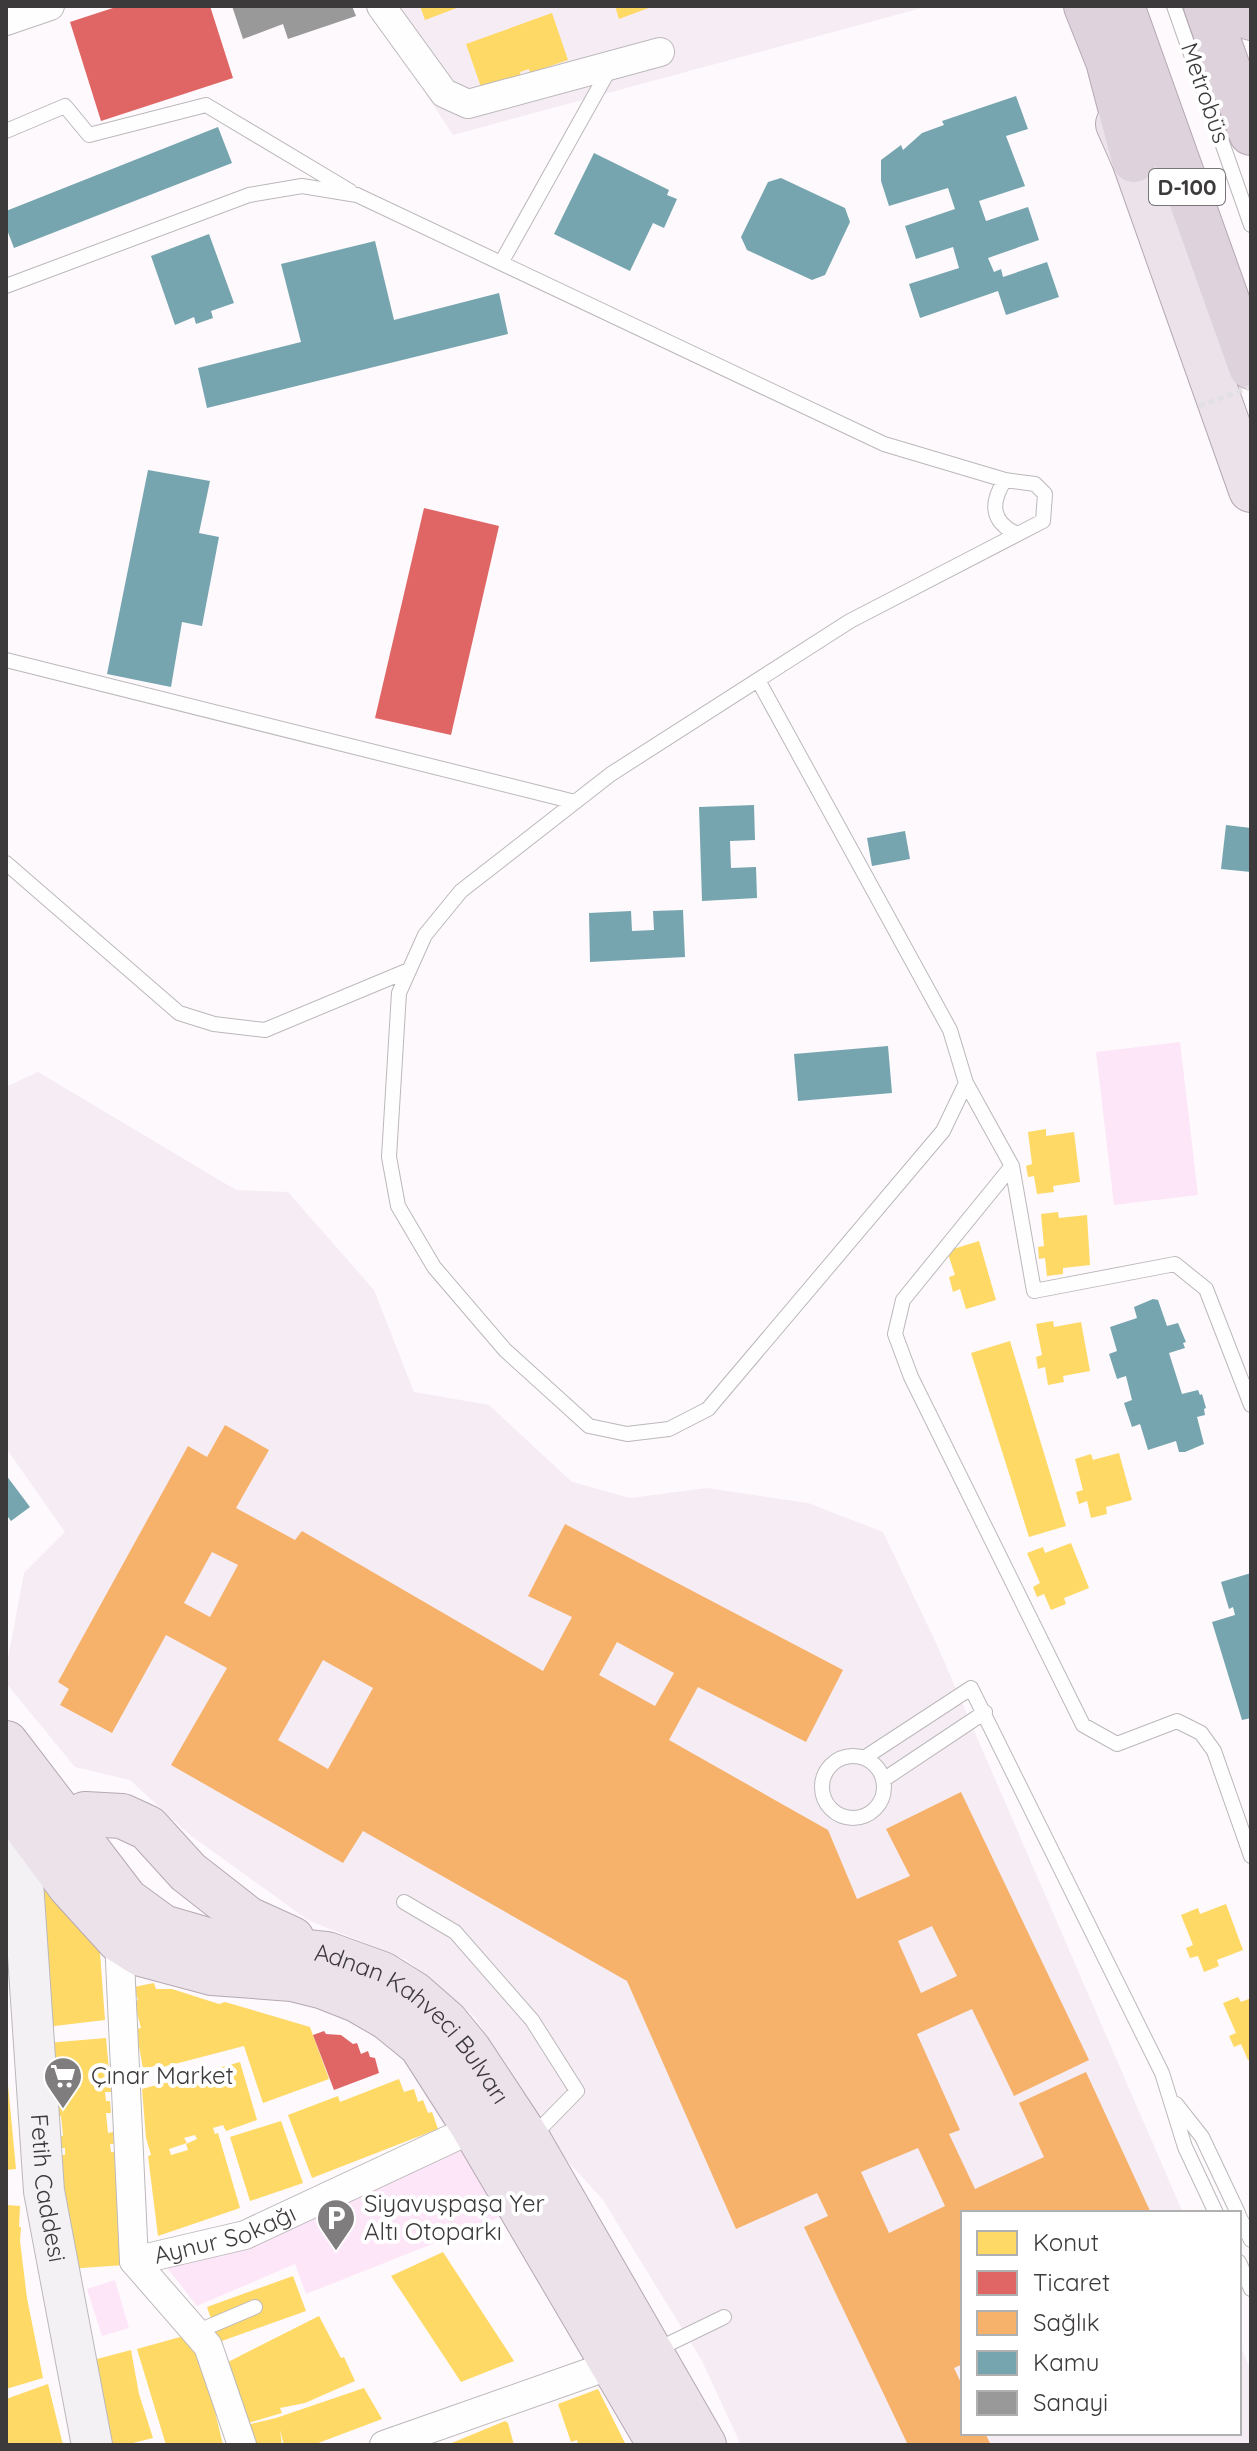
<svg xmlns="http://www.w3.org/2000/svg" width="1257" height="2451" font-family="Quicksand,sans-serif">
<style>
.built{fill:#f6ecf4}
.green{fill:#fee6f9}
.homes{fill:#ffd966;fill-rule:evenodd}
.shops{fill:#e06666}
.health{fill:#f6b26b;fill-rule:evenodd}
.public{fill:#76a5af}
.industry{fill:#999}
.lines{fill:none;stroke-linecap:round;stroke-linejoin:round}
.lane-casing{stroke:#bbb8ba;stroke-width:16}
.street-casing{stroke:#bbb8ba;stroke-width:30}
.secondary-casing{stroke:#bbb8ba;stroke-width:42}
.primary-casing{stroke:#b6a8b3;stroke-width:46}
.highway-casing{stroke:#b6a8b3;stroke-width:46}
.lane{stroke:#fffeff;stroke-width:14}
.street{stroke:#fffeff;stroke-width:28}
.secondary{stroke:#f4f1f4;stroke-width:40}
.primary{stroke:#ebe3e9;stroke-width:44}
.highway{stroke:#ded2dc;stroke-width:44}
.path-bridge{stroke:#e2e0e2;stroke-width:5;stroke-dasharray:6 4;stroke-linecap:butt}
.labels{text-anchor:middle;stroke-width:8;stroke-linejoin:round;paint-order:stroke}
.shield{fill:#fff;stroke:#777576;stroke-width:2}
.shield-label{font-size:22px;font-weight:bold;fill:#3d3a3c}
.street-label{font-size:24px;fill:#3d3a3c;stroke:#fff}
.poi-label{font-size:24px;fill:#3d3a3c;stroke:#fff;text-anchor:start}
</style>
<rect width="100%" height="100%" fill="#fdf9fc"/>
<path class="built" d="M368,6H929L453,135Z
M38,1072L236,1190L288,1192L374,1290L414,1392L489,1405L572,1482L630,1498L707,1488L808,1503L883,1532L937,1645L1183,2213H963V2433H1239V2343L1251,2371L1249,2445H741L701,2359L603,2200L553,2145L475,2017L407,1960L308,1920L190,1835L130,1780L75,1767L6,1683V1669L24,1573L65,1532L6,1448V1087Z"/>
<path class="green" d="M1180,1042L1198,1195L1114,1205L1096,1052Z
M472,2139L508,2214L306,2294L295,2264L197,2306L165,2265L236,2252Z
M115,2280L129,2328L102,2336L87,2289Z"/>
<path class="homes" d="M420,6H462L425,20Z
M615,6H654L619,19Z
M552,13L568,60L530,73L529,69L520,72L521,76L482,90L466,44Z
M1046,1129V1136L1074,1132L1080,1182L1053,1186L1054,1192L1037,1194L1034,1176L1028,1177L1026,1166L1032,1164L1028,1132Z
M1058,1212L1059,1218L1087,1215L1090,1265L1063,1268V1274L1047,1276L1045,1258L1039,1259L1038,1247L1044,1246L1041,1214Z
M979,1241L996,1300L966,1309L960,1289L953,1292L949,1277L955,1275L947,1251Z
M1053,1321L1054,1327L1081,1322L1090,1371L1063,1376L1064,1382L1048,1385L1045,1367L1038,1369L1036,1357L1042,1355L1036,1324Z
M1010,1341L1066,1526L1029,1537L971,1353Z
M1119,1453L1132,1500L1106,1507L1107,1514L1091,1518L1087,1501L1079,1504L1076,1492L1083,1490L1075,1459L1091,1454L1093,1460Z
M1071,1543L1089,1588L1064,1598L1066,1604L1051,1610L1044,1594L1037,1597L1033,1587L1040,1583L1027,1553L1043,1547L1045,1553Z
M52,1889L99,1939L105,2020L46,2027L36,1894Z
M1226,1904L1243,1950L1217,1960L1219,1966L1204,1972L1198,1956L1190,1958L1186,1948L1193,1945L1181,1915L1198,1908L1200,1914Z
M154,1983L156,1989H172L219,2004L225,2002L310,2027L329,2079L263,2103L244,2046L163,2067L162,2064L143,2069L136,2029L141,2028L134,2002L138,2000L134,1987Z
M1238,1997L1241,2002L1251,1998V2059L1248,2060L1241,2044L1234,2047L1229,2036L1236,2033L1223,2003Z
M106,2038L111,2092H105L106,2101H110L111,2113H106L108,2133L113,2132L114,2144H110L111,2152H118L125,2265L67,2269L59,2155H65V2148H59V2136H63L61,2116L57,2117L56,2104H60L59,2096L52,2097L47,2043Z
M240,2062L257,2120L226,2131L223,2125L213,2128L215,2134L218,2133L240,2208L158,2236L148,2156L151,2155L146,2138L142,2089ZM195,2135L197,2139L186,2144L188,2150L171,2155L169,2149L187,2143L184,2138Z
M399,2079L404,2092L414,2089L418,2102L423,2100L428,2113L432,2112L438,2129L312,2178L288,2115L338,2096L340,2102Z
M6,2085H8L16,2169L6,2170Z
M281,2121L303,2183L250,2201L230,2137Z
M6,2205L20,2206L19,2227H21L20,2241L27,2298L43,2378L6,2389Z
M443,2252L514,2361L461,2382L391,2276Z
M293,2276L306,2311L219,2342L207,2307Z
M319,2316L341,2358L344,2357L355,2381L305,2403L280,2408L282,2413L245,2424L228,2362Z
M191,2334L211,2395L223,2445H166L137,2349Z
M131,2350L139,2394L153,2438L125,2445H102L82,2363Z
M48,2384L63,2445H6V2399Z
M364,2388L382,2419L313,2445H284L280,2430L282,2445H251L246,2425L276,2418Z
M598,2389L626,2445H578L577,2440L571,2442L558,2404Z
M505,2421L508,2423L514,2445H447Z"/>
<path class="shops" d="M119,6H210L233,78L101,121L70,22Z
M424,508L499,526L451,735L375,718Z
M324,2031L326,2034L341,2035L353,2044L357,2043L361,2054L368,2051L370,2057L375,2058L379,2073L334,2090L313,2035Z"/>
<path class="health" d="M225,1425L269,1450L236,1508L295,1540L302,1531L543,1671L572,1617L528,1596L565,1524L843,1670L806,1742L698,1687L669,1740L828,1830L857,1899L910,1876L886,1829L961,1792L1089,2060L1014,2096L972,2009L917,2034L960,2130L949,2134L975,2189L1044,2157L1019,2103L1086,2072L1151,2213H963V2364L954,2368L963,2387V2433H985L991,2445H908L804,2227L828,2216L817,2193L736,2229L627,1981L363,1831L343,1863L171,1765L227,1668L166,1635L112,1733L60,1705L69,1689L58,1682L188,1446L207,1457ZM212,1552L238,1565L210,1617L184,1603ZM617,1642L674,1673L655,1706L599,1675ZM323,1660L373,1688L328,1769L278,1740ZM932,1926L957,1976L921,1993L898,1941ZM918,2148L945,2206L889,2233L861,2172Z"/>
<path class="public" d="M1016,96L1028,129L1006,136L1025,186L979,201L986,221L1028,207L1039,240L988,258L994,272L1001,269L1003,277L1047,262L1059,297L1006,315L998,291L920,318L909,284L959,268L953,247L916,259L905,226L955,209L948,188L889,206L881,181V160L901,145L903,150L922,133L944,125L942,121Z
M218,127L232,163L14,248L6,227V211Z
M594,153L669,190L667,195L677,199L664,228L653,223L630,271L554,234Z
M781,178L845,208L850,222L825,275L812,280L747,250L741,237L768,182Z
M209,234L234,303L211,311L213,318L196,324L194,317L175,325L151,256Z
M375,241L394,320L499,293L508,334L207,408L198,368L301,342L281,264Z
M148,470L210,481L199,533L219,537L202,626L182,622L171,687L107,674Z
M754,805L755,840L730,841L731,868L756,867L757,898L702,901L699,807Z
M1226,825L1251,828V872L1221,869Z
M905,831L910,859L872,866L867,838Z
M683,910L685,957L590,962L589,913L631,911L632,931L654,930L653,911Z
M888,1046L892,1093L798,1101L794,1054Z
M1153,1299L1158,1300L1167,1326L1178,1323L1186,1342L1183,1343L1185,1348L1169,1353L1182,1394L1198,1390L1200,1395L1202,1394L1206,1408L1204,1409L1205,1415L1197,1417L1204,1444L1185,1452H1179L1176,1441L1148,1450L1140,1424L1132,1427L1124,1403L1132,1400L1126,1376L1117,1379L1109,1354L1117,1351L1110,1327L1137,1318L1134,1307Z
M6,1475L30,1507L11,1521L8,1517L6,1518Z
M1251,1573V1718L1242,1720L1212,1622L1235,1615L1233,1607L1229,1609L1221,1582Z"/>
<path class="industry" d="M232,6H352L356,16L288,39L283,24L243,39Z"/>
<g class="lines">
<g class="lane-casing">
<path id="lane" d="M1174,6L1251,225
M6,131L65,106L89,135L206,105L350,191
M501,263L610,68
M6,286L249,195L302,186L357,195L884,444L1005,480L1035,484L1045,494L1043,521L850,621L611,774L461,891L425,935L399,993L389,1157L398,1206L434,1267L505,1350L589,1426L627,1434L669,1429L708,1409L943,1131L966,1083L950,1030L758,680
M1005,480C990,503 991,522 1017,534
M6,660L575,802
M6,863L179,1013L214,1024L265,1030L409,970
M966,1083L1012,1166L1034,1291L1175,1264L1206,1289L1251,1405
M1012,1166L903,1300L895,1334L911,1377L1083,1725L1117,1744L1177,1721L1201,1733L1214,1751L1251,1856
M822 1787a31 31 0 1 1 62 0a31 31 0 1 1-62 0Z
M864,1758L971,1688L1162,2073L1185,2147L1216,2213
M883,1780L985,1712
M404,1902L455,1932L532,2020L577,2091L532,2137
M1176,2104L1202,2137L1238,2213
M1239,2216L1251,2240
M1239,2262L1251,2289
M196,2332L255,2307
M654,2351L724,2317"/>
</g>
<g class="street-casing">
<g id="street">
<path d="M381,6L444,93L468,104L660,52"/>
<path d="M6,21L50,6"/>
<path id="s1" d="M119,1940L134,2261L245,2235L474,2128"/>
<path d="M134,2261L208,2346L242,2445"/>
<path d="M384,2445L611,2365"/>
</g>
</g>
<g class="secondary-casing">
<g id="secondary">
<path id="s2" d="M6,1834L23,1882L44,2191L92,2445"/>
</g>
</g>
<g class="primary-casing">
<g id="primary">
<path d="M1118,124L1134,160L1251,490"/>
<path id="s3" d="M6,1743L126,1900L163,1927L211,1941L327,1954L382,1974L414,1994L446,2022L469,2050L529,2141L704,2445"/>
<path d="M6,1800L70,1886L119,1940L141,1954L212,1973L292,1979L324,1987L357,2000L388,2018L421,2045L474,2128L660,2445"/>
<path d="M56,1852L67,1826L85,1814L122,1816L148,1828L188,1872L248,1919L292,1939"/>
</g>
</g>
<g class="highway-casing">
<path id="highway" d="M1086,6L1108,61L1134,160
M1122,6L1251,367
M1206,6L1251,133
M1247,6L1251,18"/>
</g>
<use href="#lane" class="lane"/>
<use href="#street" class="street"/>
<use href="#secondary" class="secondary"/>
<use href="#primary" class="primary"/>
<use href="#highway" class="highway"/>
<path class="path-bridge" d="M1199,406L1251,387"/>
</g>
<defs>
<g id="supermarket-pin" transform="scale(2)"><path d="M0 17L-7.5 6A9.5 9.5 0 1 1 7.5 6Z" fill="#807d7f" stroke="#fff"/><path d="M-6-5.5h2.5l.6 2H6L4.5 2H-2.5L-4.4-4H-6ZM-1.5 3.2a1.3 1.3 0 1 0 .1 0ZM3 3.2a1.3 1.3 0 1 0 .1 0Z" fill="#fff"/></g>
<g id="parking-pin" transform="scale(2)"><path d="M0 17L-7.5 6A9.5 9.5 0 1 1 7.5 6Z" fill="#807d7f" stroke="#fff"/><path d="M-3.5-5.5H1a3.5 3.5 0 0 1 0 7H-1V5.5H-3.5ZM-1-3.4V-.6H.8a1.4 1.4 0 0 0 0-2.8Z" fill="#fff"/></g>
</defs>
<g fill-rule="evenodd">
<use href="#supermarket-pin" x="63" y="2076"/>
<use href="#parking-pin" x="336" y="2218"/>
</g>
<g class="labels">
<rect class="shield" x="1149" y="169" width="76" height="36" rx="6"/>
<g class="shield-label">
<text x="1187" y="195">D-100</text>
</g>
<g class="street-label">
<text transform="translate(1205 93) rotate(71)" y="8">Metrobüs</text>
<text dy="8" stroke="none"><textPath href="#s3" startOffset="522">Adnan Kahveci Bulvarı</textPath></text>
<text dy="8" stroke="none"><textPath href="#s2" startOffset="358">Fetih Caddesi</textPath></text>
<text dy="8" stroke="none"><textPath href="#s1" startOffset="416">Aynur Sokağı</textPath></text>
</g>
<g class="poi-label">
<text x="91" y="2084">Çınar Market</text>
<text x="364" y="2212">Siyavuşpaşa Yer<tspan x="364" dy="28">Altı Otoparkı</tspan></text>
</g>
</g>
<rect width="1257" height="2451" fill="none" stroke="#3d3a3c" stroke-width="16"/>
<rect x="961" y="2211" width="280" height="224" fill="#ffffff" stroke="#b1b0b1" stroke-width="2"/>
<rect x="977" y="2231" width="40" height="24" fill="#ffd966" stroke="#b1b0b1" stroke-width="2"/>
<text x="1033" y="2251" font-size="24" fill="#3d3a3c">Konut</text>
<rect x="977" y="2271" width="40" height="24" fill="#e06666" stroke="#b1b0b1" stroke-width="2"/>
<text x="1033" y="2291" font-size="24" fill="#3d3a3c">Ticaret</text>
<rect x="977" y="2311" width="40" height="24" fill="#f6b26b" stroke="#b1b0b1" stroke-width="2"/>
<text x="1033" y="2331" font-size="24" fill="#3d3a3c">Sağlık</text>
<rect x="977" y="2351" width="40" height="24" fill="#76a5af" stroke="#b1b0b1" stroke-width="2"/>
<text x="1033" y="2371" font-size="24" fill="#3d3a3c">Kamu</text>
<rect x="977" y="2391" width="40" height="24" fill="#999999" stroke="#b1b0b1" stroke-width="2"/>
<text x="1033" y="2411" font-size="24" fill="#3d3a3c">Sanayi</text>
</svg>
